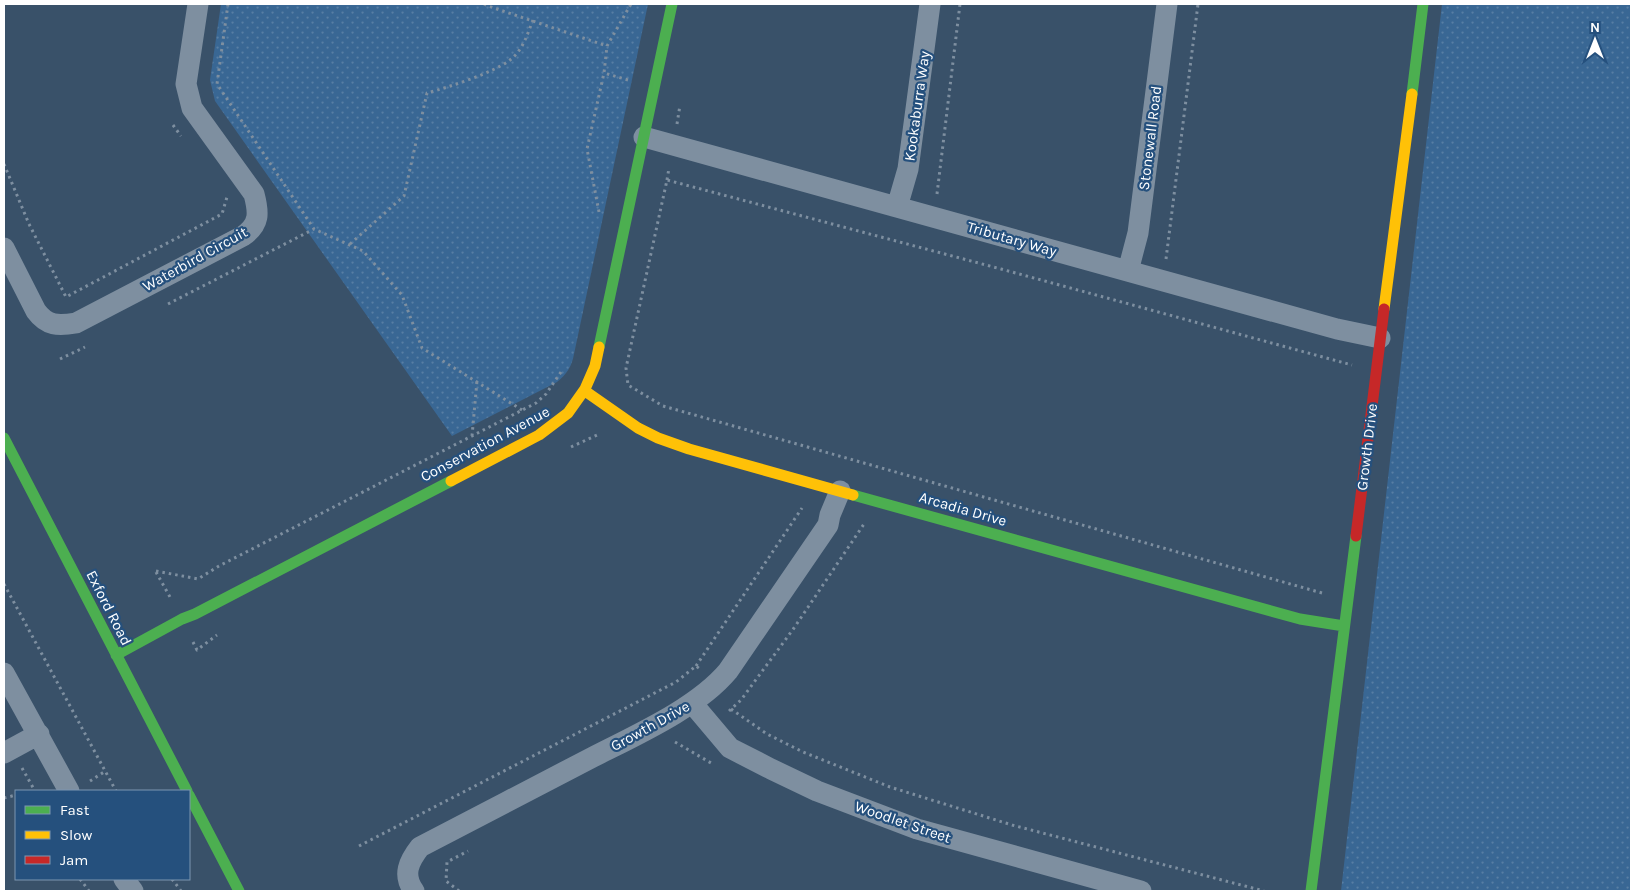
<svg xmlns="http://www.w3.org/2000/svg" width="1635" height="895" font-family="Karla,sans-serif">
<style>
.park{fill:url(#park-dots)}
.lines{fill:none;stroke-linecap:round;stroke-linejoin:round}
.path{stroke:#7e8fa0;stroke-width:3;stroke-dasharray:2.5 4;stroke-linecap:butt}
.street{stroke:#7e8fa0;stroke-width:21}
.fast{stroke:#4caf50;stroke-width:11}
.slow{stroke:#ffc107;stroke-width:11}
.jam{stroke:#c62828;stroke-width:11}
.labels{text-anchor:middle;stroke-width:4.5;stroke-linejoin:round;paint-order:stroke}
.street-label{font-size:15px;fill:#fff;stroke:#25507d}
</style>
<defs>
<pattern id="park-dots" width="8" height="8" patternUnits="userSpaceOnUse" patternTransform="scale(1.25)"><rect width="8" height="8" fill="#396794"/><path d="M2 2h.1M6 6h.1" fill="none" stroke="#577ea4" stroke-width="1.8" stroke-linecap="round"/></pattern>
</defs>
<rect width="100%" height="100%" fill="#395169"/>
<path class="park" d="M221,4H648L574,354C572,366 567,374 557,382L452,436L215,101L210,80Z
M1442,4H1631V891H1341Z"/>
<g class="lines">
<path class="path" d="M228,4L217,84L314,229
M484,4L488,6L607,46
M628,80L604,73L607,46L631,4
M677,124L680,105
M173,125L181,136
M4,164L29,224L66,297L222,214L227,197
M667,180L669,168
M937,194L960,4
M599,212L587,149L604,73
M350,244L404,196L427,93C449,87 493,73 510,60C523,50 527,35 533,20
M1166,259L1198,4
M168,304L314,229L363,251L402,295L422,348L522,410
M60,359L85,347
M472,436L477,381
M571,447L597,435L599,433
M156,571L198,579L219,566L536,403L546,394L563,369
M156,572L170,597
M4,584L116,791
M1322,593L663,406L628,385L626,368L667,180L1001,269L1352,365
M193,642L197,650L217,635
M696,666L802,508
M731,709L767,734L803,752L890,787L1012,825L1264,891
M729,711L741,700L794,628L864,524
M675,742L711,763
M22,768L35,791
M90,781L104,772
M4,798L16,795
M359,846L676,682L696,666L700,669
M80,879L89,891
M172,879L181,891
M459,891L446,881L447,862L468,851"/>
<path class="street" d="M644,137L1337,329L1380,338
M897,207L908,169L930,4
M4,248L36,311C47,326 58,326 76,323L243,236C260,224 259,213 254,194L192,108L186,84L198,4
M1128,271L1138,233L1167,4
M4,673L69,791
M692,703L730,748L771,769L817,791L917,829L1141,891
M4,753L39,734
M124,879L133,891
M414,891C402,875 409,861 420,847C478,817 535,787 593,757C636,735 697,708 728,671L828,525L830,515L840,491"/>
<path class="fast" d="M1412,94L1423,4
M599,347L672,4
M4,438L187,791
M853,495L1300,619L1344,626
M116,655L182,619L195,614L451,481
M189,795L239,891
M1311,891L1356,536"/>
<path class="slow" d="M1384,309L1412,94
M585,391L638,428L658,438L689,449L853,495
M451,481L539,435L568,413L585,389L595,366L599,347"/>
<path class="jam" d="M1356,536L1384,309"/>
</g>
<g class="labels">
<g class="street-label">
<text transform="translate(917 106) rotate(-82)" y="5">Kookaburra Way</text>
<text transform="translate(1150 138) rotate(-83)" y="5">Stonewall Road</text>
<text transform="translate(1012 239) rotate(16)" y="5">Tributary Way</text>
<text transform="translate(195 259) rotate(-29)" y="5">Waterbird Circuit</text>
<text transform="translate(485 444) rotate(-28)" y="5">Conservation Avenue</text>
<text transform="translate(1367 447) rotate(-83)" y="5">Growth Drive</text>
<text transform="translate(963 509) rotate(16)" y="5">Arcadia Drive</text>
<text transform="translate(109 608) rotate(63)" y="5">Exford Road</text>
<text transform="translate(650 726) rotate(-29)" y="5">Growth Drive</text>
<text transform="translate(903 822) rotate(19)" y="5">Woodlet Street</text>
</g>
</g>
<rect width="1635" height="895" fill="none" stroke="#ffffff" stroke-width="10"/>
<rect x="15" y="790" width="175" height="90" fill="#25507d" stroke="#7c96b1"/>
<rect x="25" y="806" width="25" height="8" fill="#4caf50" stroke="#7c96b1"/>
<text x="60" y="815" font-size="15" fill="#ffffff">Fast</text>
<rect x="25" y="831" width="25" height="8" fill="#ffc107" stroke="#7c96b1"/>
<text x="60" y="840" font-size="15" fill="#ffffff">Slow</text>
<rect x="25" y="856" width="25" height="8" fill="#c62828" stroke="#7c96b1"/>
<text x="60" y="865" font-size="15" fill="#ffffff">Jam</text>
<g transform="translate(1595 40)" stroke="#25507d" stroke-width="4" paint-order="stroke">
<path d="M0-4L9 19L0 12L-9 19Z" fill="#ffffff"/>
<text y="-8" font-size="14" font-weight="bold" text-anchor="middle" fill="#ffffff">N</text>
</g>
</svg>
